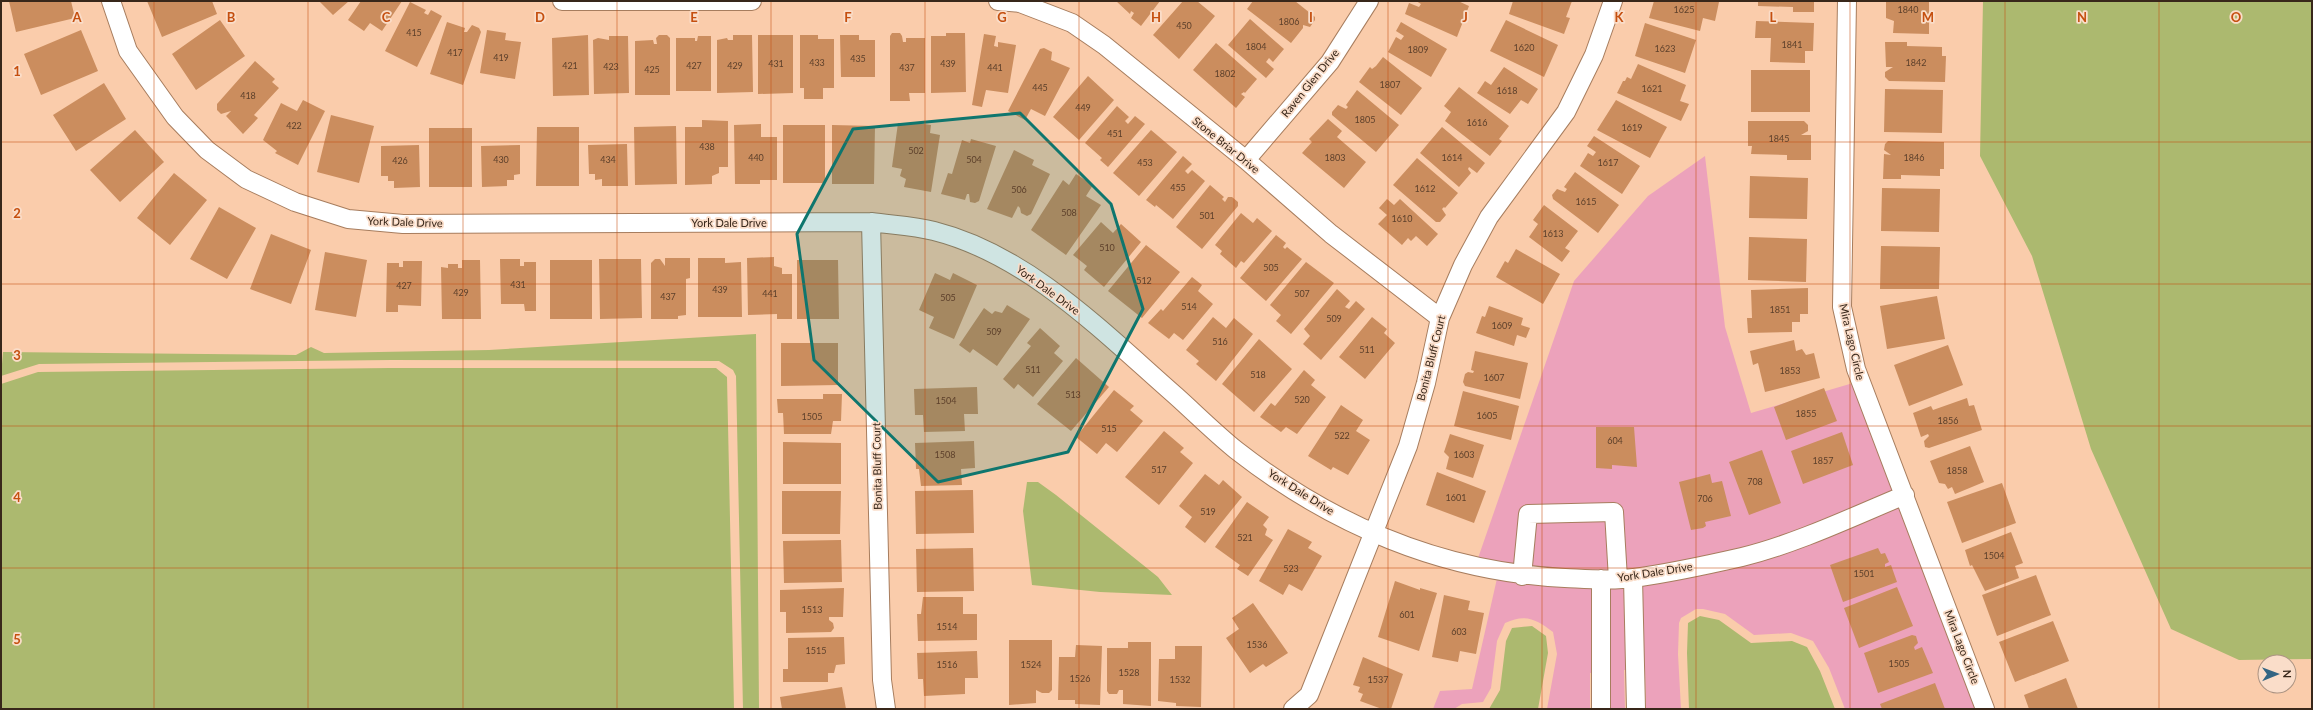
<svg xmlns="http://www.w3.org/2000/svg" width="2313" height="710" font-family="Lato,sans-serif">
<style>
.green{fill:#eca2bb}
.water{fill:#acb96f}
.building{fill:#cb8d5e}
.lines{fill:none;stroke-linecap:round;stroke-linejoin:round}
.minor-casing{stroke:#a77d5e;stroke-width:20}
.minor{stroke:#fff;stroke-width:18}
.marked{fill:#0f766e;fill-opacity:0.2;stroke:#0f766e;stroke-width:3;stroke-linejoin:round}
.grid{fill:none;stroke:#c54f0f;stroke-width:1;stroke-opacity:0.55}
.labels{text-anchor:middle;stroke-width:3.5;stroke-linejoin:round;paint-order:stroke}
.number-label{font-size:9px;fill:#5d402b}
.street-label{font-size:11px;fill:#38271a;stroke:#faddc9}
.grid-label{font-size:13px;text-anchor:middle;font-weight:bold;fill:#c54f0f;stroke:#faddc9;stroke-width:3.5;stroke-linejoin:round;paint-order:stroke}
</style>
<rect width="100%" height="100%" fill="#faccab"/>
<path class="green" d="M1705,156L1725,327L1751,413L1860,381L1983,709H1845L1829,668L1813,641L1791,633L1754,635L1725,614L1703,609H1696L1681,618L1679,623L1678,654L1681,709H1646L1645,670H1624L1625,709H1611V672L1590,673V709H1547L1557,654L1553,632C1537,620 1526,613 1505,623L1497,641L1491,688L1483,702L1462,704L1454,709H1433L1440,691L1472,689L1498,574L1476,564L1574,281L1648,196Z"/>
<path class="water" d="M1983,1H2312V659L2239,660L2171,629L2091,449L2032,256L1980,156Z
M756,334L759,709H743L736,376L733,370L719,361L391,360L39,364L1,376L3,352L296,355L311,347L324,353L489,350Z
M390,368H716L727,377L734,709H1V384L38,372Z
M1027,482H1038L1056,495L1158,577L1172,595L1100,592L1032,585L1023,511Z
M1700,616L1719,620L1751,643L1792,641L1807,647L1820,671L1835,709H1689L1687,653L1688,623Z
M1532,626L1546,636L1548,653L1538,709H1489L1500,690L1506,641L1512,628Z"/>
<path class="building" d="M9,1H71L75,18L16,32Z
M147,1H212L217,14L162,37Z
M319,1H349L333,15Z
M361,1H402L382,31L370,23L364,31L348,20Z
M1116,1H1160L1141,26L1131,18L1134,13L1131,11L1130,14Z
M1183,1H1197L1215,16L1179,59L1153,35Z
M1253,1H1295L1315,17V20L1310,27L1303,25V28L1291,43L1247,9Z
M1416,1H1458L1469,6L1457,37L1405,14L1409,3L1419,7L1421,4Z
M1513,1H1572L1566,17L1570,18L1564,34L1509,14Z
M1654,1H1713L1719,2L1715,21L1703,18L1700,31L1649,18Z
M1758,1H1814V12H1793V7L1758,6Z
M1886,1H1929V34L1893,33L1894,21L1886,18Z
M410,2L426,10L424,13L428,15L431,10L442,16L417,67L385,51Z
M1250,19L1284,49L1273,62L1269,58L1266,62L1274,69L1266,78L1228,45Z
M220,20L245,56L196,90L172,54Z
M1506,20L1558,45L1544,77L1490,51Z
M1756,21L1814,23L1813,51H1805V63L1770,62L1771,38H1755Z
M447,22L465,28L464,32H467L472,25L479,28L481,32L463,85L430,74Z
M1401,22L1447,49L1431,77L1388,52L1396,37L1401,40L1404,36L1396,31Z
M1645,23L1696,40L1685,73L1635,56Z
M81,30L98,71L41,95L24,54Z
M487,30L506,33L505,40L521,42L515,79L480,73Z
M892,33H900L902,36L903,42H906V38H925V93H909L910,101H890V36Z
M946,33H965L966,92L931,93V36H946Z
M984,34L996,36L994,46L998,47V42L1016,45L1008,93L986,90L982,107L972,105Z
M588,35L589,95L553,96L552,38Z
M659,35H667L670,38V95H635V41L653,40L654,44H657L656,38Z
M733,35H752L753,92L717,93V40L727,38L728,40H733Z
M758,35H793V93L758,94Z
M800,35H818V39H834V88H823V99H804V88H800Z
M840,35H859V40H875V77H841Z
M609,36H628L629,93L594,94L593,40L598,38L609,40Z
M698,36H711V91H676V38H695V41H697Z
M1885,42H1907V46L1942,47V56H1946L1945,82L1889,81L1885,77V72L1893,67H1886Z
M1216,43L1257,79L1245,93L1244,92L1241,94L1245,97L1236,108L1193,70Z
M1044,48L1052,52L1051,60L1070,68L1045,116L1031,109L1025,120L1008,111L1040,49Z
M1383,57L1422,88L1401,115L1359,82L1370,67L1372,69L1376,66Z
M255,61L275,79L272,82L279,88L254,115L258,118L243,134L226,116L231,111L221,114L217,110V104Z
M1638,64L1686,85L1680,101L1689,104L1681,121L1617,93L1623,81H1625L1627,77L1631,79Z
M1504,67L1538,89L1528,104L1521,100L1510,114L1477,93L1485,81L1491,85Z
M1751,70H1810V112H1751Z
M1088,76L1114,100L1079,140L1053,117Z
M104,83L126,119L76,151L53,115Z
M1459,87L1509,126L1499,139L1502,141L1490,156L1445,121L1451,112L1444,106Z
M1885,89L1943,90L1942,133L1884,132Z
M1357,90L1399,125L1376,152L1332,115V112L1338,105L1346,109L1348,107L1346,105Z
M303,100L325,111L298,165L275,153L277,151L263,140L281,103L297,111Z
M1616,100L1667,127L1650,158L1597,130Z
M1117,106L1129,117L1125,121L1128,124L1135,116L1145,124L1108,167L1100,160L1102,158L1085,143Z
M331,115L374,126L359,183L317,172Z
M1328,119L1342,131L1337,137L1366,162L1344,188L1302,153L1312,142L1309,139Z
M702,120L728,121V167H719V173L712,176V184L685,185V127H702Z
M1748,121H1804L1808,125V131L1801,135H1811V160H1787V155L1751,154L1752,146H1748Z
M911,122L931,125L930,133L940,135L931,192L904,187L906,179L900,176L902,169L892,167L898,123L910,125Z
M761,124V137H777V180H760V184H735L734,125Z
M783,125H825V183H783Z
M832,125L875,126L874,184H832Z
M676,126L677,184L635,185L634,127Z
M537,127H579V186H536Z
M1442,127L1485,163L1477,173L1469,167L1468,169L1471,173L1459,187L1420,153Z
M429,128H472V187H429Z
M135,130L164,162L120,202L90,170Z
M1151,130L1177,152L1139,196L1113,173Z
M1594,136L1640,166L1622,194L1580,166L1588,153L1593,156L1596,152L1587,146Z
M971,139L996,146L979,201L975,203L970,202L969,194H967L965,200L941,194L948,173L952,174L962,140L970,143Z
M1888,141L1944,142V169H1940V176L1901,175V179H1883L1884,154L1891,155L1884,150L1885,144Z
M627,144L628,186H602V179L595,180V174H589L588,145Z
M419,145L420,187L394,188V181H388V176H381V146Z
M520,145V174L514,175V180H507V186L482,187L481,146Z
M1014,150L1034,160L1032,165L1050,174L1031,214L1027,216L1021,213L1020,208L1018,206L1012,218L987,209Z
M1183,156L1192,164L1185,171L1188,174L1192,170L1205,181L1173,219L1156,205L1155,207L1146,200Z
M1417,158L1458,193L1445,208L1444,207L1442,209L1446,215L1440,222H1436L1393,185Z
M1575,172L1619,205L1598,233L1553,199L1552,195L1557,189L1565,192L1567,189L1564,187Z
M174,173L207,200L170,245L137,218Z
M1076,174L1093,185L1086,196L1101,205L1066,255L1031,230L1063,180L1069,185Z
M1750,176L1808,178L1807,219L1749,218Z
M1210,185L1224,197L1222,199L1225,202L1228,197H1232L1238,202V206L1202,249L1176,227Z
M1882,188L1940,189L1939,232L1881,231Z
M1387,199L1394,205L1400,199L1438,234L1427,246L1416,236L1411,241L1408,238L1402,245L1378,224L1387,215L1379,208Z
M1544,205L1578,231L1565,248L1570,251L1562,262L1529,237L1538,224L1533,220Z
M219,207L256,228L227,279L190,259Z
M1241,213L1253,223L1257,218L1272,231L1244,263L1241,261L1236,268L1220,254L1222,251L1215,245Z
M1101,222L1113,233L1121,224L1141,242L1104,287L1084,270L1087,266L1073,255Z
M271,234L311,250L291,304L250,289Z
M1276,235L1286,243L1283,247L1285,249L1287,247L1302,259L1266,301L1240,278Z
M1749,237L1807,239L1806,282L1748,280Z
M1146,245L1180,272L1142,318L1108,291Z
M1881,246L1940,247L1939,289H1880Z
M1516,249L1560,274L1543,304L1496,277L1505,261L1508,263Z
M325,252L367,260L356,317L315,310Z
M774,257V266L782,268V274H792V319H777V314L748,315L747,258Z
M665,258H690V278L686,279V315L678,316V319H651V263L655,259H660L665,266Z
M698,258H725V263L741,262L742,317H698Z
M500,259H520V266H524V262H536V311H525L524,304H501Z
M599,259H641L642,318L600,319Z
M462,260H480L481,319H442L441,267L448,268V264H458V268H462Z
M550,260H592V319H550Z
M797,260H838L839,319H797Z
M403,261H422L421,306L398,305V312H386L387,263H399V267H403Z
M1306,262L1334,283L1291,334L1276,321L1281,315L1270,305Z
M935,273L950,280L953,273L977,285L954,339L929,328L934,317L919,310Z
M1192,277L1202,285L1198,291L1213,304L1183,340L1174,333L1169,339L1148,323L1161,309L1163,311Z
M1808,288V314H1800V322H1792V332L1748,333L1747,318H1752L1751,290Z
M1337,289L1350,301L1345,307L1349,309L1356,301L1365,309L1321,360L1303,344L1310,336L1304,329Z
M1937,296L1945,339L1887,349L1880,306Z
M1007,305L1030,319L997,366L973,349L970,353L959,345L984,308L992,314L995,311L1002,313Z
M1489,306L1523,318L1521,325L1530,328L1526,338L1517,335L1514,346L1476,333L1482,316L1485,317Z
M1213,317L1226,328L1234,318L1253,334L1216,381L1196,364L1199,361L1186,350Z
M1372,317L1387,329L1384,333L1395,343L1365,379L1339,357Z
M1040,328L1060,346L1054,353L1063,361L1033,397L1018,384L1014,389L1003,379L1031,346L1027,343Z
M1259,339L1292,369L1254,412L1222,384Z
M1794,340L1796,351L1802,349L1806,355L1814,353L1820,378L1765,392L1758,363L1753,365L1750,351Z
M781,343H838V385L781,386Z
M1948,345L1963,385L1909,406L1894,365Z
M1475,351L1528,363L1520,399L1465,386L1463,382L1465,374L1468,372L1473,373L1474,371L1471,370Z
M1076,358L1109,387L1071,431L1037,404Z
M1304,370L1315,380L1311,385L1326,397L1297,434L1286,427L1281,432L1260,417L1271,403L1275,406Z
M977,387L978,414H964L965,431L924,432L923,415H915L914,389Z
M1824,388L1837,421L1786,440L1774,407Z
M1114,390L1134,406L1130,410L1143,421L1117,452L1106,443L1097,454L1076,437Z
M1463,391L1519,406L1511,440L1454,426Z
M823,394H842L841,421H833L831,434H784L783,413H778L777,399H823Z
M1967,398L1969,406L1974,405L1982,430L1929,448L1925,447L1924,441L1929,436L1928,434L1921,437L1913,413L1931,406L1933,410Z
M1341,405L1363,420L1356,431L1370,440L1348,475L1333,467L1331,470L1308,456Z
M1596,427H1634L1637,467L1612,465V469L1596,468Z
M1164,431L1184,448L1180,452L1193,463L1159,505L1125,477Z
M1842,432L1853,465L1803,484L1791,451Z
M1450,434L1484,445L1473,478L1446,469L1449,457L1444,452Z
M974,441L975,468L961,469L962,485L921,486L919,469H916L915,443Z
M783,442L841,443V484H783Z
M1970,446L1984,482L1955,494L1952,487L1948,489L1945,484L1939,483L1930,461Z
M1762,450L1781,503L1749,515L1729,462Z
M1437,472L1486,491L1474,523L1426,505Z
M1205,474L1219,485L1223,480L1242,497L1205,543L1185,527L1192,517L1179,506Z
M1710,474L1712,483L1722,481L1731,516L1705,522L1706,526L1703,528L1691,530L1679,482Z
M2002,483L2016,523L1962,543L1947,502Z
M973,490L974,533L916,534L915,491Z
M782,491H841L840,534H782Z
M1247,502L1269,517L1263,525L1267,529L1265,535L1273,540L1248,576L1237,569L1240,565L1215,547Z
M1288,529L1312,542L1308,548L1322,556L1302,591L1289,584L1283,595L1259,581Z
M2011,532L2023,563L2015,566L2019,578L1985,591L1972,565L1970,566L1965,550Z
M841,540L842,582L784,583L783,541Z
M973,548L974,591L917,592L916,549Z
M1878,548L1881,554L1885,553L1889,562L1885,564V567L1891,565L1897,582L1843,602L1830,565Z
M2036,575L2051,615L1997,636L1982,595Z
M1395,581L1420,590V588L1437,593L1419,651L1378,637Z
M1897,587L1913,626L1859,648L1844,608Z
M844,588L843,617H829V620L833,623L834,628L831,632L786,633V612H780V590Z
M1444,595L1470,601L1468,610L1484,613L1476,654L1460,651L1458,662L1432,657Z
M923,597H963V614H977V640L918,641L917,614H921Z
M1253,603L1288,653L1266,667L1263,664L1250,673L1226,638L1239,629L1232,618Z
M2053,621L2069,661L2015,682L1999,642Z
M1912,635L1916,636L1918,643L1914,647L1915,650L1922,647L1933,673L1878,693L1864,653Z
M844,637L845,664L836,665L834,673H828V682H783V669H788V638Z
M1009,640H1052V690L1049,693H1042L1036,690V703L1009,705Z
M1128,642H1151V706L1123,704V690H1119L1117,694H1109L1107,691V648H1128Z
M1076,645L1102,646L1100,705L1075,704V700H1058L1059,657H1075Z
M1175,646H1202L1201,707L1176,706V703L1158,701L1159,659H1175Z
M977,651L978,678H965V694L924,696L923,679H918L917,653Z
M1363,657L1403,674L1391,709H1382L1360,701L1363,694L1358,692L1360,687L1353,685Z
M2066,678L2078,709H2029L2024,695Z
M1935,683L1945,709H1882L1880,704Z
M842,687L846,709H782L780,697Z"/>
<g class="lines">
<g class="minor-casing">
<path id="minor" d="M111,1L128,51L175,117L207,150L246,179L295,202L348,219L403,224L871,222C892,225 914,226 934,231C1029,255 1105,334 1176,396C1196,414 1215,433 1236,450C1332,525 1443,572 1565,578C1588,579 1612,581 1634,578C1670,573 1707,565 1742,557C1798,543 1852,517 1905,495
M562,1H752
M998,1L1020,3L1072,23L1104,45L1246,160L1331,234L1440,318
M1847,1L1842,307L1856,369L1985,709
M1246,160L1330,62L1369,1
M871,222L882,680L886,709
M1522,576L1528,514L1614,512L1618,579
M1633,578L1636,709
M1293,709L1309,695L1408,446L1426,383L1440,318L1463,265L1489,217L1566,112L1594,55L1613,1
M1601,709V579"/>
</g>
<use href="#minor" class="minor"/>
</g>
<path class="marked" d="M1020,113L1111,204L1143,309L1068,452L938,482L814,360L797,234L853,129Z"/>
<path class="grid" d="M154,1V709M308,1V709M463,1V709M617,1V709M771,1V709M925,1V709M1079,1V709M1234,1V709M1388,1V709M1542,1V709M1696,1V709M1850,1V709M2005,1V709M2159,1V709M1,142H2312M1,284H2312M1,426H2312M1,568H2312"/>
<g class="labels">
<g class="number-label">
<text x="1684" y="13">1625</text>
<text x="1908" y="13">1840</text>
<text x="1289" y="25">1806</text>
<text x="1184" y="29">450</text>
<text x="414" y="36">415</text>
<text x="1792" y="48">1841</text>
<text x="1256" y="50">1804</text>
<text x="1524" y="51">1620</text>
<text x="1665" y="52">1623</text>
<text x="1418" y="53">1809</text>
<text x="455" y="56">417</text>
<text x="501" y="61">419</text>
<text x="858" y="62">435</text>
<text x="817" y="66">433</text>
<text x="1916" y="66">1842</text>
<text x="776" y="67">431</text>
<text x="948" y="67">439</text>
<text x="570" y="69">421</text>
<text x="694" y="69">427</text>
<text x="735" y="69">429</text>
<text x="611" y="70">423</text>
<text x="907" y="71">437</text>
<text x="995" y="71">441</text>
<text x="652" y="73">425</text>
<text x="1225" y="77">1802</text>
<text x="1390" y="88">1807</text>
<text x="1040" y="91">445</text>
<text x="1652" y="92">1621</text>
<text x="1507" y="94">1618</text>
<text x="248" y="99">418</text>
<text x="1083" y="111">449</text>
<text x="1365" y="123">1805</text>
<text x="1477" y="126">1616</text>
<text x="294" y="129">422</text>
<text x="1632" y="131">1619</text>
<text x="1115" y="137">451</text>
<text x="1779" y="142">1845</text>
<text x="707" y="150">438</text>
<text x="916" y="154">502</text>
<text x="756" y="161">440</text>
<text x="1335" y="161">1803</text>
<text x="1452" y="161">1614</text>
<text x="1914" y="161">1846</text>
<text x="501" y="163">430</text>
<text x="608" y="163">434</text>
<text x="974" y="163">504</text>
<text x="400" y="164">426</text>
<text x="1145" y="166">453</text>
<text x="1608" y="166">1617</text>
<text x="1178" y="191">455</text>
<text x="1425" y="192">1612</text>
<text x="1019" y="193">506</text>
<text x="1586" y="205">1615</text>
<text x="1069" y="216">508</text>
<text x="1207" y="219">501</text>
<text x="1402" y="222">1610</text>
<text x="1553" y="237">1613</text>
<text x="1107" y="251">510</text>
<text x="1271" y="271">505</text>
<text x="1144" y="284">512</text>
<text x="518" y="288">431</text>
<text x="404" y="289">427</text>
<text x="720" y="293">439</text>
<text x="461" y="296">429</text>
<text x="770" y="297">441</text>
<text x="1302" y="297">507</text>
<text x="668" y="300">437</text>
<text x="948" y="301">505</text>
<text x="1189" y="310">514</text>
<text x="1780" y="313">1851</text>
<text x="1334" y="322">509</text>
<text x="1502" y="329">1609</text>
<text x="994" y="335">509</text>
<text x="1220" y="345">516</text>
<text x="1367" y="353">511</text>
<text x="1033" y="373">511</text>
<text x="1790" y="374">1853</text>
<text x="1258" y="378">518</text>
<text x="1494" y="381">1607</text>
<text x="1073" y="398">513</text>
<text x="1302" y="403">520</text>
<text x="946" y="404">1504</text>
<text x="1806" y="417">1855</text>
<text x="1487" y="419">1605</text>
<text x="812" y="420">1505</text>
<text x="1948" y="424">1856</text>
<text x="1109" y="432">515</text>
<text x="1342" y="439">522</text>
<text x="1615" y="444">604</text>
<text x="945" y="458">1508</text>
<text x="1464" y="458">1603</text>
<text x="1823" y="464">1857</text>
<text x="1159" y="473">517</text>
<text x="1957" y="474">1858</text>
<text x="1755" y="485">708</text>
<text x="1456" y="501">1601</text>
<text x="1705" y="502">706</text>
<text x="1208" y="515">519</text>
<text x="1245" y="541">521</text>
<text x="1994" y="559">1504</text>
<text x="1291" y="572">523</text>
<text x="1864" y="577">1501</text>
<text x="812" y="613">1513</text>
<text x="1407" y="618">601</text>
<text x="947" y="630">1514</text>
<text x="1459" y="635">603</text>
<text x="1257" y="648">1536</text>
<text x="816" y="654">1515</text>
<text x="1899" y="667">1505</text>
<text x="947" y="668">1516</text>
<text x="1031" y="668">1524</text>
<text x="1129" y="676">1528</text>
<text x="1080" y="682">1526</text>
<text x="1180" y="683">1532</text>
<text x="1378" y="683">1537</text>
</g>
<g class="street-label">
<text transform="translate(1310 83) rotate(-51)" y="4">Raven Glen Drive</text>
<text transform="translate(1226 145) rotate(39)" y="4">Stone Briar Drive</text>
<text transform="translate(405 222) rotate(2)" y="4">York Dale Drive</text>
<text x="729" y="227">York Dale Drive</text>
<text transform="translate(1048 290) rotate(36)" y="4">York Dale Drive</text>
<text transform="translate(1852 342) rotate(77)" y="4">Mira Lago Circle</text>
<text transform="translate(1431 358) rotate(-76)" y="4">Bonita Bluff Court</text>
<text transform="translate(877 466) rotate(-91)" y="4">Bonita Bluff Court</text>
<text transform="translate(1301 492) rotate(32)" y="4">York Dale Drive</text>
<text transform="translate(1655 572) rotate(-9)" y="4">York Dale Drive</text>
<text transform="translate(1962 647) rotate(69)" y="4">Mira Lago Circle</text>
</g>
</g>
<g class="grid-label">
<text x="77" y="22">A</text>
<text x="231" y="22">B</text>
<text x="386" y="22">C</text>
<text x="540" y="22">D</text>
<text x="694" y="22">E</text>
<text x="848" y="22">F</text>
<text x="1002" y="22">G</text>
<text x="1156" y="22">H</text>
<text x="1311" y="22">I</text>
<text x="1465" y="22">J</text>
<text x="1619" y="22">K</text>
<text x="1773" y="22">L</text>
<text x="1928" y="22">M</text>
<text x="2082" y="22">N</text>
<text x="2236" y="22">O</text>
<text x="17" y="76">1</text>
<text x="17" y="218">2</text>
<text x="17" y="360">3</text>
<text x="17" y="502">4</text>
<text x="17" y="644">5</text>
</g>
<rect width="2313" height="710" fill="none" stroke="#38271a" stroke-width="4"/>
<g transform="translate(2277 674) rotate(89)"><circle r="19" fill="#faddc9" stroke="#ac9483"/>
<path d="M0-3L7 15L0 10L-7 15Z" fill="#336583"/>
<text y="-6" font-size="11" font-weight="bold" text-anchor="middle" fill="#38271a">N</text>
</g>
</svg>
